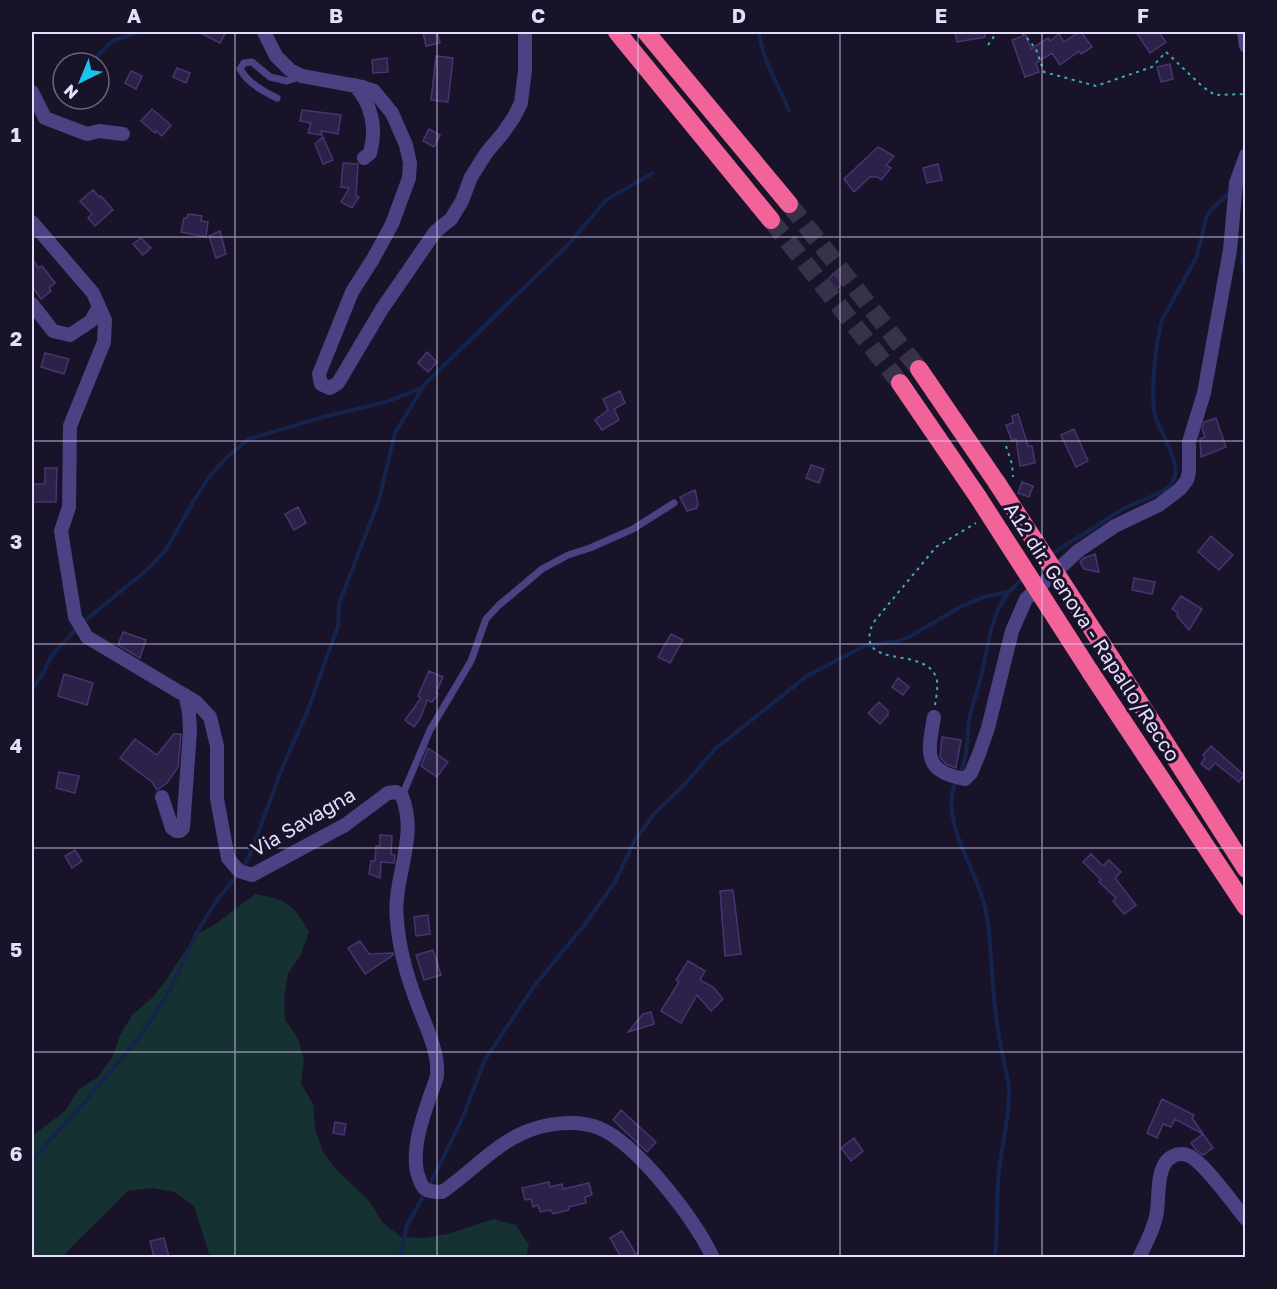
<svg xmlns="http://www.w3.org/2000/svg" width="1277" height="1289" font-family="'Golos Text',sans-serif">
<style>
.green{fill:#163132}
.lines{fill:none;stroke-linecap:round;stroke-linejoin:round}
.stream{stroke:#14244c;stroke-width:4}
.building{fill:#2c2148;stroke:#473572;stroke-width:1.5}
.motorway-tunnel{stroke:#373149;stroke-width:18;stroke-dasharray:18 9;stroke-linecap:butt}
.path{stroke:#3baeb2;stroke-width:2;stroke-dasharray:3 4.5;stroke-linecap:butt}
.service{stroke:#4b4284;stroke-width:7}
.minor{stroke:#4b4284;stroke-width:14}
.motorway{stroke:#f2639a;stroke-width:18}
.motorway-bridge{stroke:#f2639a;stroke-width:18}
.grid{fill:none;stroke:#e4defc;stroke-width:1.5;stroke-opacity:0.55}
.labels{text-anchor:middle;stroke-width:6;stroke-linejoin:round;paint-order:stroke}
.street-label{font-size:20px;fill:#e4defc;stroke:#191329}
.neatline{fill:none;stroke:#e4defc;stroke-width:2}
.grid-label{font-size:20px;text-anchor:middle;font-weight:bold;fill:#e4defc}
</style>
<rect width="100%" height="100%" fill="#191329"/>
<path class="green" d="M255,894C287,900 293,903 309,932L301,954L288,974L284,997L285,1019L298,1039L304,1060L301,1083L313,1104L315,1128L322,1150L336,1169L370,1202L382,1222L401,1237L425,1238L448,1234L493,1219L516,1225L529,1245L526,1257H210L194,1206L174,1192L151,1188L127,1191C107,1215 82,1233 63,1257H32V1136L65,1111L78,1090L98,1077L112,1058L120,1035L133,1014L152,998L166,980L196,935L217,923Z"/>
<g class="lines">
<path class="stream" d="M759,32C763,64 778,82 789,111
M91,63L112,41L139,32
M1246,229L1242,259L1246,277
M1050,557C1060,547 1072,541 1084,534C1098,525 1112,515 1127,507C1141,500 1160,496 1171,484C1186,468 1159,432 1155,415C1150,394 1156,341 1162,320L1197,256L1206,218L1211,210L1231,191
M32,689L43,673L52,655L82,623L148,569L166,550L193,502L209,477L228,456L249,439L327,416L386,402L422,388
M959,775C968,757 967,739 969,721C971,706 978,692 981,677C990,640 990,603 1023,579
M956,781C938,822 979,871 986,912C992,944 991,976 995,1007C997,1024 999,1041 1003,1057C1005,1068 1008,1079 1009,1089C1010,1116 1002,1143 999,1171C996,1200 998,1228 995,1258
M242,868L249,857L283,766L308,710L338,626L339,604L379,500L395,433L425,384L568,245L606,200L653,173
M32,1160L82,1105L142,1034L171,988L196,934L217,900L238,874
M400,1258L407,1225L428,1188L462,1119L485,1060L535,985L586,923L615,882L635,840L654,814L684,785L715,749L807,676L864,646L899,641L909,637L962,606L984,597L1007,592"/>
</g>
<path class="building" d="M199,32H226L220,43Z
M423,32H437L440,43L426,46Z
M955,32H985V37L957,42Z
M1079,32H1081L1092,47L1081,54L1079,51L1060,65L1052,53L1036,63L1039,72L1025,77L1012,40L1026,35L1031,49L1048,38L1050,41L1059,34L1064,42Z
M1136,32H1159L1166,42L1150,53Z
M436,56L453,58L448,102L431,100Z
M387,58L388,72L373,73L372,60Z
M1170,64L1173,79L1161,82L1157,67Z
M177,68L190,73L186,83L173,77Z
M131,71L142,76L136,89L125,83Z
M152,109L171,125L162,136L156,131L155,133L141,121Z
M302,110L341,115L338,134L321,131L322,135L308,133L311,123L300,121Z
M429,129L440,135L434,147L423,141Z
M323,137L333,160L323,164L315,144Z
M878,147L894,156L886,165L891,168L881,180L878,177H870L854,192L844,179Z
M343,163L358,164L356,196L359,197L352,208L341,202L349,188L341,187Z
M938,164L942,180L927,183L923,168Z
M93,190L99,197L101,196L113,210L95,226L88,218L92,214L80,201Z
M188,214L202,216L201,221L208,222L206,237L181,232L184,218H187Z
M220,231L226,254L216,258L209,236Z
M141,238L151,248L143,255L133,244Z
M32,258L38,268L42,266L55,283L49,288L51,291L41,299L32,286Z
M834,273L843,282L834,292L825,283Z
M427,352L437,362L428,372L418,363Z
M45,353L69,359L64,374L41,367Z
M620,391L625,403L614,409L619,420L602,430L595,420L608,410L603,399Z
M1018,414L1028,446H1032L1035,463L1020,466L1016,439L1012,441L1006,425L1013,423L1012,416Z
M1216,418L1226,447L1201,457L1200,439L1205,437L1202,429L1204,422Z
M1074,429L1088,461L1076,467L1061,435Z
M811,465L824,469L819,483L806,478Z
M45,468H57L56,502H33V484H45Z
M1022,482L1033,486L1029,497L1018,493Z
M695,490L698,503L697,508L687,511L680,497Z
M298,507L306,523L294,530L285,514Z
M1211,536L1233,555L1219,570L1198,552Z
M1095,554L1099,572L1084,569L1080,562L1084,558Z
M1134,578L1155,582L1152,594L1132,590Z
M1181,596L1202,609L1189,630L1177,616L1178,613L1172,609Z
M123,632L146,640L140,658L118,645Z
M671,634L683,640L670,663L658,657Z
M429,671L443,677L436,693L438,694L432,702L427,700L421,717L414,727L405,720L421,698L418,696Z
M64,674L93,683L87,705L58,696Z
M898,678L909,687L903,695L892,687Z
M879,702L888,711V715L880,724L868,713Z
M174,734H181L178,767L167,783L160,788L157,790L152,782L120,758L135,739L157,755Z
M942,737L961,740L956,768L946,764L940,757Z
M1211,746L1244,775L1239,782L1215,763L1209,770L1201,764L1205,758L1203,755Z
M428,748L448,762L437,777L421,766Z
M59,772L79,776L75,793L56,788Z
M380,835L392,836L391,854L395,855L394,863L381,862L380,878L369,874L371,861H375L376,846H380Z
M75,850L82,861L72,868L65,856Z
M1091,854L1103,866L1109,860L1121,872L1115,878L1136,905L1124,914L1113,901L1116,898L1099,882L1101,880L1083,862Z
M733,890L741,954L725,956L720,891Z
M428,915L430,934L416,936L414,917Z
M360,941L369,954L393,953V955L365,974L348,948Z
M433,950L441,975L424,980L416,955Z
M688,961L705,971L700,980L713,987L723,999L711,1011L697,995L681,1023L661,1011L679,982L676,980Z
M651,1012L654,1024L628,1032L643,1014Z
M1162,1099L1194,1115L1192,1118L1213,1148L1203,1155L1195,1149L1191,1143L1203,1134L1175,1119L1171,1127L1163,1124L1157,1138L1147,1133Z
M621,1110L656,1142L647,1152L613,1120Z
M335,1122L346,1124L344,1135L333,1133Z
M854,1138L863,1151L851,1161L841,1148Z
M549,1182L550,1187L562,1184L563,1189L589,1183L592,1195L585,1197L586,1203L568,1207L569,1210L553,1214L551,1210L540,1212L538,1205L533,1207L531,1199L525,1200L522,1188Z
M622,1231L636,1254L630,1257H621L610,1238Z
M164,1238L169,1257H154L150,1241Z"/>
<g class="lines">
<path class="motorway-tunnel" d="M789,204L919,369
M771,220L900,383"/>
<path class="path" d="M1022,32L1036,49L1044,72L1096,86L1152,67L1166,52L1203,87L1215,95L1246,94
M988,45L997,32
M1006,446L1012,464L1013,477
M935,705C936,698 938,689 937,681C930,643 852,673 873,623L936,547L976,523"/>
<path class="service" d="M277,98C264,92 247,82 240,69L244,63L252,62L270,77L287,81L302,76
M402,796L430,730L471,661L486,619L498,606L542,569L568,555L590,548L633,529L674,503"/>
<path class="minor" d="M264,32L276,56L290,70L302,76L362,87L374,91L392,113L406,145L410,163L409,178L392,224L373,259L352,292L319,374L321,384L330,388L338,383L382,309L435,232L451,219L462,201L471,177L487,152L503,133L514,117L521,103L525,70V32
M1244,32L1246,46
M354,85C372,103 377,129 370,153L364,158
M32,92L45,118L87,134L99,131L123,134
M32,222L93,293L105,320L104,342L70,426L69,507L61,531L75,617L87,637L196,702L210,717L217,746V799L228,858L239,871L252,875L345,825L388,793L396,792L402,796C419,839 392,878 397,921C399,948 407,976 416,1000C424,1023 439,1050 437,1075C436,1082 432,1090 430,1096C422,1120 412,1147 417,1172C419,1177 420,1184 424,1188C429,1192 436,1192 442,1192C469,1174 493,1146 523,1133C545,1123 577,1119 599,1128C638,1144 695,1220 713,1258
M32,304L53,331L70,335L91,321L99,307
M934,717C928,752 922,772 965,779L971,773L979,754L988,728L1012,631L1026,599L1078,551L1115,526L1159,505L1180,489L1187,480L1189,472V442L1204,393L1230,250L1236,183L1246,155
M162,797L172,828L176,831H180L183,828L190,731L189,712L185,695
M1139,1258C1146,1243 1155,1227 1157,1211C1159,1197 1157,1178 1164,1165C1168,1157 1178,1152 1187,1155C1202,1159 1234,1205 1246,1219"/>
<path class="motorway" d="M617,32L771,220
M646,32L789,204
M919,369L997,483
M900,383L978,497
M1113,661L1246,869
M1091,673L1246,907"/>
<path class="motorway-bridge" d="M997,483L1113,661
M978,497L1091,673"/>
</g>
<path class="grid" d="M235,32V1258M437,32V1258M638,32V1258M840,32V1258M1042,32V1258M32,237H1246M32,441H1246M32,644H1246M32,848H1246M32,1052H1246"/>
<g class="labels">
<g class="street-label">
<text transform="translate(1092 632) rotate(57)" y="7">A12 dir. Genova - Rapallo/Recco</text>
<text transform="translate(303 822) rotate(-30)" y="7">Via Savagna</text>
</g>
</g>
<rect width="1277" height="1289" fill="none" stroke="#191329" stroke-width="66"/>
<g transform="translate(81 81) rotate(223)"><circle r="28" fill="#191329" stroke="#6a647d" stroke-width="1.5"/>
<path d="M0-4.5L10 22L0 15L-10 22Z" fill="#1ac2ec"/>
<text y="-9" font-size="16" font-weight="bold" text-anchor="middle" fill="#e4defc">N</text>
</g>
<rect x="33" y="33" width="1211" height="1223" class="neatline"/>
<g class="grid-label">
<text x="134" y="23">A</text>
<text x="336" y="23">B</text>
<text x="538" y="23">C</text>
<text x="739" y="23">D</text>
<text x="941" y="23">E</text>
<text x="1143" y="23">F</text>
<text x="16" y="142">1</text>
<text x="16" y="346">2</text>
<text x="16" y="549">3</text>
<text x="16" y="753">4</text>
<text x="16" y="957">5</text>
<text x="16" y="1161">6</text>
</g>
</svg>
